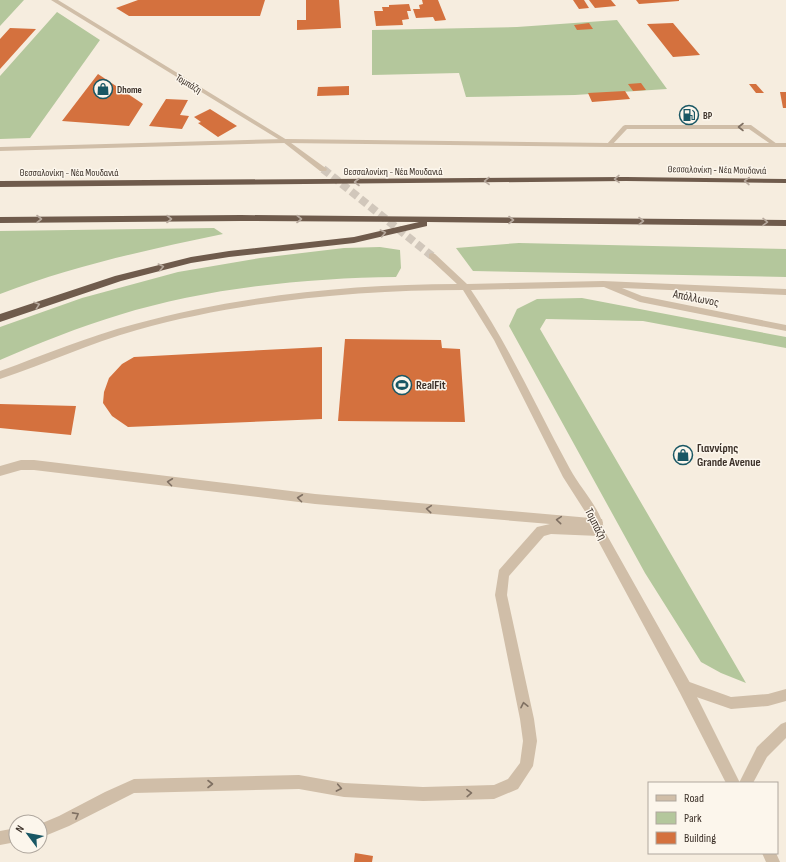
<svg xmlns="http://www.w3.org/2000/svg" width="786" height="862" font-family="'Sofia Sans Condensed',sans-serif">
<style>
.green{fill:#b4c79c}
.building{fill:#d4713e}
.lines{fill:none;stroke-linecap:round;stroke-linejoin:round}
.minor-tunnel{stroke:#d1c7bb;stroke-width:8;stroke-dasharray:8 4;stroke-linecap:butt}
.service{fill:#d0bea8;fill-rule:evenodd}
.minor{fill:#d0bea8;fill-rule:evenodd}
.tertiary{fill:#d0bea8;fill-rule:evenodd}
.trunk{fill:#6f5b4c;fill-rule:evenodd}
.oneway{stroke:#7f7062}
.oneway2{stroke:#b6a89c}
.labels{text-anchor:middle;stroke-width:3;stroke-linejoin:round;paint-order:stroke}
.far-street-label{font-size:10px;fill:#3c3129;stroke:#fcf6ec}
.far-poi-label{font-size:10px;font-weight:bold;fill:#3c3129;stroke:#fcf6ec;text-anchor:start}
.street-label{font-size:12px;fill:#3c3129;stroke:#fcf6ec}
.poi-label{font-size:12px;font-weight:bold;fill:#3c3129;stroke:#fcf6ec;text-anchor:start}
</style>
<rect width="100%" height="100%" fill="#f6eddf"/>
<path class="green" d="M0,0H24L0,26Z
M57,12L100,40L30,138L0,139V76Z
M617,20L667,89L575,95L466,97L459,73L372,75V30L517,27Z
M214,228L223,234C147,250 72,266 0,294V231Z
M519,243L786,249V277L473,271L456,248Z
M380,247L400,250L401,268L396,277C306,278 206,288 119,315C79,327 39,343 0,360V327L82,298L178,272L260,258L344,248Z
M582,298L786,337V348L643,321L546,319L540,329L746,683L721,673L701,662L645,573L509,326L517,309L537,299Z"/>
<path class="building" d="M138,0H265L260,16H129L116,8Z
M306,0H339L341,28L297,30V20H306Z
M422,0H438L446,20L435,21L433,17L416,18L413,9H420L419,5L423,4Z
M573,0H584L589,8L579,9Z
M589,0H611L616,6L595,8Z
M636,0H679V1L639,4Z
M409,4L411,11H407L409,19L402,20L403,25L376,26L374,11H383L382,7H389V5Z
M589,23L593,29L577,30L574,25Z
M673,23L700,55L673,57L647,24Z
M10,28L36,29L0,69V39Z
M98,74L143,104L129,126L62,121Z
M641,83L646,90L633,91L628,84Z
M749,84H756L764,93H756Z
M349,86V95L317,96L318,87Z
M625,91L630,99L592,102L588,93Z
M780,92H786V108H783Z
M166,99L188,100L180,115L189,116L182,129L149,126Z
M210,109L237,126L218,137L198,123L201,122L194,117Z
M345,339L441,340L442,348L460,349L465,422L338,421Z
M322,347V419L128,427L112,416L103,403L104,392L109,378L122,364L134,357Z
M0,404L76,406L71,435L0,428Z
M355,853L373,856L372,862H354Z"/>
<g class="lines">
<path class="minor-tunnel" d="M323,169L432,256"/>
<path class="service" d="M625,125H751L777,144L772,145L749,129H627L611,146H607V144L623,126Z
M21,460H34L315,494L602,519L603,523L601,527L605,531L603,535L599,536L551,534L544,536L509,576L507,595L534,719L537,741L533,766L518,789L494,799L423,801L344,797L299,789L134,793L69,826L40,838V824L59,816L105,792L134,779L299,775L344,783L423,787L494,785L508,779L520,763L523,741L520,719L495,595L499,570L537,527L550,524L315,504L34,470H21L0,476V466Z
M684,680L731,697L768,694L786,689V701L768,706L731,709L679,691L678,686L679,681Z
M786,722V738L767,757L753,783H739L757,747L781,724Z
M16,828V842L0,845V831Z"/>
<path class="minor" d="M51,0H58L287,140L327,169L326,171H320L283,142Z
M432,253L435,254L467,284L603,281L786,289V295L622,288L642,296L786,325V331L640,302L604,287L471,290C510,347 537,409 570,469C580,488 602,510 604,530L689,681L740,783H726L679,691L595,535L593,524L563,477L494,340L463,290C355,290 241,301 137,330C90,343 46,364 0,379V371C44,355 89,336 135,324C236,296 352,284 457,284L429,258V254Z
M762,853H776L780,862H766Z"/>
<path class="tertiary" d="M285,139L609,143H786V147H609L285,143L0,151V147Z"/>
<path class="trunk" d="M626,177L786,179V183L626,181L0,187V181Z
M241,215L786,220V226L427,222V226L354,243L229,257L191,263L121,281L0,322V314L115,276L191,257L229,251L354,237L419,222L241,221L0,223V217Z"/>
</g>
<defs><path id="oneway-chevron" d="M-2-3.5L2.5 0L-2 3.5" fill="none" stroke-width="1.6" stroke-linecap="round" stroke-linejoin="round"/></defs>
<g class="oneway">
<use href="#oneway-chevron" transform="translate(741 127) rotate(180)"/>
<use href="#oneway-chevron" transform="translate(170 482) rotate(-173)"/>
<use href="#oneway-chevron" transform="translate(300 498) rotate(-173)"/>
<use href="#oneway-chevron" transform="translate(429 509) rotate(-175)"/>
<use href="#oneway-chevron" transform="translate(559 520) rotate(-175)"/>
<use href="#oneway-chevron" transform="translate(524 705) rotate(-102)"/>
<use href="#oneway-chevron" transform="translate(210 784)"/>
<use href="#oneway-chevron" transform="translate(339 788) rotate(11)"/>
<use href="#oneway-chevron" transform="translate(469 793) rotate(-2)"/>
<use href="#oneway-chevron" transform="translate(76 815) rotate(-29)"/>
</g>
<g class="oneway2">
<use href="#oneway-chevron" transform="translate(617 179) rotate(179)"/>
<use href="#oneway-chevron" transform="translate(487 181) rotate(179)"/>
<use href="#oneway-chevron" transform="translate(747 181) rotate(-179)"/>
<use href="#oneway-chevron" transform="translate(357 182) rotate(180)"/>
<use href="#oneway-chevron" transform="translate(39 219)"/>
<use href="#oneway-chevron" transform="translate(169 219)"/>
<use href="#oneway-chevron" transform="translate(299 219)"/>
<use href="#oneway-chevron" transform="translate(511 220)"/>
<use href="#oneway-chevron" transform="translate(641 221)"/>
<use href="#oneway-chevron" transform="translate(765 222) rotate(1)"/>
<use href="#oneway-chevron" transform="translate(383 233) rotate(-12)"/>
<use href="#oneway-chevron" transform="translate(161 267) rotate(-13)"/>
<use href="#oneway-chevron" transform="translate(37 305) rotate(-19)"/>
</g>
<defs>
<g id="shop-ring" transform="scale(1)"><circle r="9.5" fill="#fcf6ec" stroke="#195764" stroke-width="1.5"/><path d="M-5-2.5h2.3a2.7 3.5 0 0 1 5.4 0H5L5.5 6h-11ZM-1.5-2.5h3a1.5 2.3 0 0 0-3 0Z" fill="#195764"/></g>
<g id="fuel-ring" transform="scale(1)"><circle r="9.5" fill="#fcf6ec" stroke="#195764" stroke-width="1.5"/><path d="M-5.5-6h7V0h2V4h1.3V-2.5L3-4.5l.8-.8L6-3V5H2.5V1h-1V6h-7ZM-4.2-4.7v3.2H.2V-4.7Z" fill="#195764"/></g>
<g id="stadium-ring" transform="scale(1)"><circle r="9.5" fill="#fcf6ec" stroke="#195764" stroke-width="1.5"/><path d="M0-5a6.5 5 0 1 0 0 10a6.5 5 0 1 0 0-10ZM-3.5-1.8h7v3.6h-7Z" fill="#195764"/></g>
</defs>
<g fill-rule="evenodd">
<use href="#shop-ring" x="103" y="89"/>
<use href="#fuel-ring" x="689" y="115"/>
<use href="#stadium-ring" x="402" y="385"/>
<use href="#shop-ring" x="683" y="455"/>
</g>
<g class="labels">
<g class="far-street-label">
<text transform="translate(189 83) rotate(31)" y="4">Τομπάζη</text>
<text transform="translate(717 169) rotate(1)" y="4">Θεσσαλονίκη - Νέα Μουδανιά</text>
<text x="393" y="175">Θεσσαλονίκη - Νέα Μουδανιά</text>
<text x="69" y="176">Θεσσαλονίκη - Νέα Μουδανιά</text>
</g>
<g class="far-poi-label">
<text x="117" y="93">Dhome</text>
<text x="703" y="119">BP</text>
</g>
<g class="street-label">
<text transform="translate(696 298) rotate(11)" y="4">Απόλλωνος</text>
<text transform="translate(596 524) rotate(63)" y="4">Τομπάζη</text>
</g>
<g class="poi-label">
<text x="416" y="389">RealFit</text>
<text x="697" y="452">Γιαννίρης<tspan x="697" dy="14">Grande Avenue</tspan></text>
</g>
</g>
<rect x="648" y="782" width="130" height="72" fill="#fcf6ec" stroke="#afa79e"/>
<rect x="656" y="795" width="20" height="6" fill="#d0bea8" stroke="#afa79e"/>
<text x="684" y="802" font-size="12" fill="#3c3129">Road</text>
<rect x="656" y="812" width="20" height="12" fill="#b4c79c" stroke="#afa79e"/>
<text x="684" y="822" font-size="12" fill="#3c3129">Park</text>
<rect x="656" y="832" width="20" height="12" fill="#d4713e" stroke="#afa79e"/>
<text x="684" y="842" font-size="12" fill="#3c3129">Building</text>
<g transform="translate(28 834) rotate(302)"><circle r="19" fill="#fcf6ec" stroke="#afa79e"/>
<path d="M0-3L7 15L0 10L-7 15Z" fill="#195764"/>
<text y="-6" font-size="11" font-weight="bold" text-anchor="middle" fill="#3c3129">N</text>
</g>
</svg>
